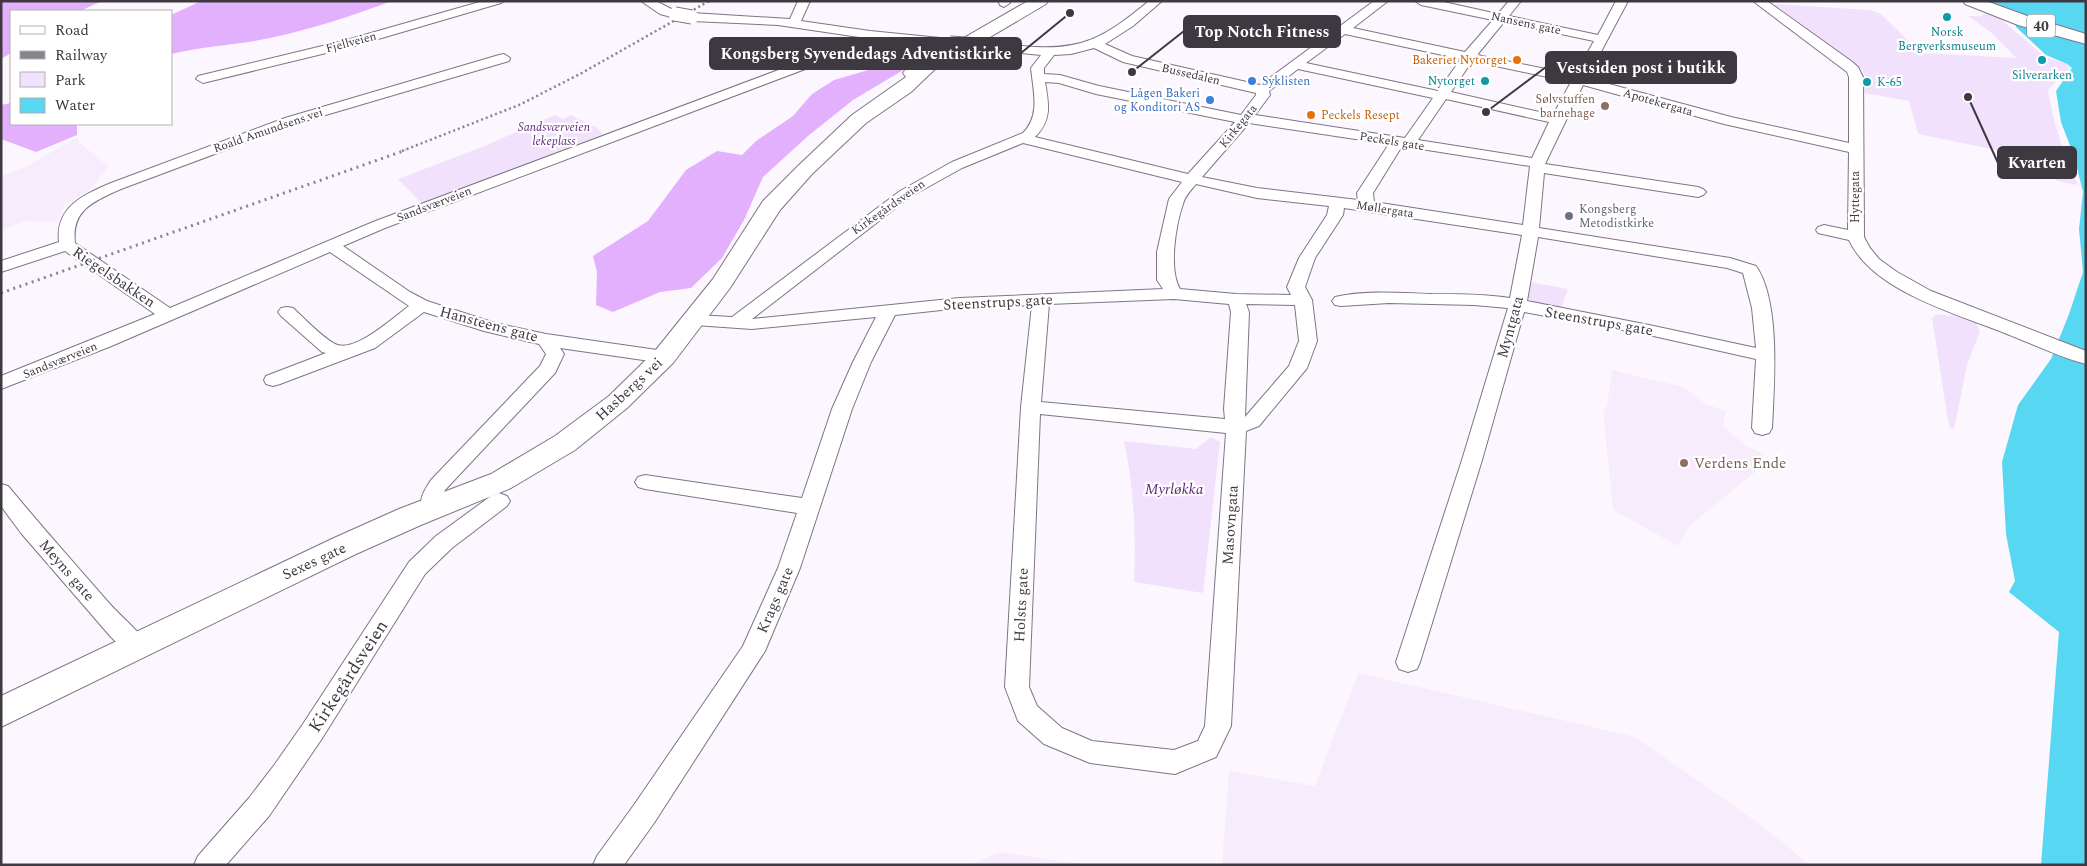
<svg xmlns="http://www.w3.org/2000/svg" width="2087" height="866" font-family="Spectral,serif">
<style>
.built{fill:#f6ecfc}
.green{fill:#f2e1fc}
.forest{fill:#e2b0fd}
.water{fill:#57d7f1}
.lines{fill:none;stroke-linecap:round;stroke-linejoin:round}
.street-casing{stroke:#7f7485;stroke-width:2}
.secondary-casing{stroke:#7f7485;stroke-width:2}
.primary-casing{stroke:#7f7485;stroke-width:2}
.street{fill:#fff;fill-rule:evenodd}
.secondary{fill:#fff;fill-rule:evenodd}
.primary{fill:#fff;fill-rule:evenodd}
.rail-far1{stroke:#89848b;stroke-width:2.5;stroke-dasharray:2 3;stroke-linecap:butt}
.rail{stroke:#89848b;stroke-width:3;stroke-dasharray:2 4.5;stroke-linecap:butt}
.street-bridge-casing{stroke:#7f7485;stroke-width:15;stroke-linecap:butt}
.street-bridge{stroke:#fff;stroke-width:13}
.culture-dot{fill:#0f9aa8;stroke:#fff;stroke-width:2}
.food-dot{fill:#e8710a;stroke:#fff;stroke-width:2}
.shop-dot{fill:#3f7fe0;stroke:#fff;stroke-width:2}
.education-dot{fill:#8d6e63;stroke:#fff;stroke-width:2}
.worship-dot{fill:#6b7280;stroke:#fff;stroke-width:2}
.labels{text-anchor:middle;stroke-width:4.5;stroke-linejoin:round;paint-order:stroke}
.far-street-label{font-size:12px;fill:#3e3940;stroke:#fff}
.far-culture-label{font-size:12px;fill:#0d838f;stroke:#fff}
.far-food-label{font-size:12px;fill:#c56008;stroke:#fff;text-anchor:end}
.far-shop-label{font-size:12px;fill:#366cbe;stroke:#fff;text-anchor:start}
.far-education-label{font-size:12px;fill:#785e54;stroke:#fff;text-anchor:end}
.far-park-label{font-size:12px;font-style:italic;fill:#60247c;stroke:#fff}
.far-worship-label{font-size:12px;fill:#5b616d;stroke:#fff;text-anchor:start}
.shield{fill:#fff;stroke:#787479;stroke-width:1}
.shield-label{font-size:14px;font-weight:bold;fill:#3e3940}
.street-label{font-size:15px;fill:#3e3940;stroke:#fff}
.education-label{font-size:15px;fill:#785e54;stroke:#fff;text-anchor:start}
.park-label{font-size:15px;font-style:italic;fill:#60247c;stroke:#fff}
.near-street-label{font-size:18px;fill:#3e3940;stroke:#fff}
.leader{fill:none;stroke:#3e3940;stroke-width:2}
.callout-dot{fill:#3e3940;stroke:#fff;stroke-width:2}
.callout{fill:#3e3940;stroke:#3e3940;stroke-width:2}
.callout-label{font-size:16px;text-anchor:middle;font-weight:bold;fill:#fff}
</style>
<rect width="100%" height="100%" fill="#fcf7ff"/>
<path class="built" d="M77,137L79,142L109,167L88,191L65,204L57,222L27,221L1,230V176L26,167Z
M1612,370L1684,387L1705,404L1726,411L1723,426L1746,446L1764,454L1755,472L1689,526L1678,546L1613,510L1603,411L1607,406Z
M1358,673L1635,737L1760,824L1810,865H1222L1229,771L1315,786Z
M998,852L1089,865H970Z"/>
<path class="green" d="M1774,4L1870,10L1881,14L1921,53L2016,58L1993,34L1968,16H1981L1987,12L1997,16L2044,56L2066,64L2070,68L2048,90C2053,124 2064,154 2078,185L2057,181L2045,167L2026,156L1918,134L1909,101L1864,93L1866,80L1863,70L1798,24Z
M555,115L563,119L571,115L597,128L603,134L421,203L398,179L482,147Z
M1530,282L1568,289L1561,309L1534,303L1528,298Z
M1954,313L1975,321L1980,331L1967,365L1954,429L1949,427L1932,318L1937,314L1951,316Z
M1211,437L1220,442L1203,593L1134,582C1136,534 1134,488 1124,441L1196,449Z"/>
<path class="forest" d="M1,1H102L80,11H11V53L1,59Z
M201,1H392C352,16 312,29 270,38C238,45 204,46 171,54V15Z
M928,46L940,48L853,100L808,136L763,177L744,220L722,258L691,288L660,292L613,312L596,305L597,272L593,256L648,221L686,170L717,151L742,155L756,141L793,116L812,94L834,80L872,69L896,50L905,48L909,51H924Z
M11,103V124H77V135L36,152L1,139V105Z"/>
<path class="water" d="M1988,1H2086V865H2041L2059,632L2009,592L2015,581L2006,534L2002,462L2018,405L2051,359L2069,314L2083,272L2079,229L2083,192L2074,156L2061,122L2056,91L2072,68L2067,64L2046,55L2016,27L2013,13Z"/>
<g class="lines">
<g class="street-casing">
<path id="street" d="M483,1H503L501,3L351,47L203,83L196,79L198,76L343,41Z
M641,1H656L681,14L675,18L660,14Z
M798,1H810L801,21L870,31L950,39L956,43L950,47L872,39L837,57L385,228L343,246L410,292L427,301L495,323L546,334L664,351L671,353L673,357L671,361L664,363L560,348L564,354L555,373L445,490C441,498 444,506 440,513L432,516L424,513C417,501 424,491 431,480L540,366L546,354L539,344L484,331L424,312L375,348L280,384L273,386L266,384L264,380L266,376L326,353L322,352L281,316L278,312L281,308L287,307L293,308C305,319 322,337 335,344C354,354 394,317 409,306L330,252L109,347L1,389V376L155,314L65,251L1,272V261L59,242C55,207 83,195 111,183L285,118L499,55L504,54L510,58L509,61L295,124L121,189C95,201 71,209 75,243L170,308L373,222L829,51L859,37L778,25L692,21L686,17L692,13L790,19Z
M998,1H1010V3L1004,7L1000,5Z
M1149,1H1162L1133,26L1105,44L1132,56L1260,85L1374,1H1388L1353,28L1465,52L1493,20L1421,5L1415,1H1439L1498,14L1509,1H1521L1509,16L1598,35L1616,1H1628L1587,78L1731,117L1849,143V77L1847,72L1753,1H1767L1851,61L1858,67L1863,77L1864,237L1870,248L1879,259L1897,272L1931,291L2086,351V364C2059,357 2033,344 2007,334C1958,314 1873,292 1849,240L1818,233L1816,230L1818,227L1824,225L1848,230L1849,152L1724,124L1583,85L1545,164L1698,187L1703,189L1706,192L1703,195L1698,197L1544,173L1539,228L1730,258L1756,266C1781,302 1774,385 1772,428L1769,433L1762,435L1755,433L1752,428L1756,359L1649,335L1524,312L1482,460L1420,662L1417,669L1408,672L1399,669L1396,662L1462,460L1508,308L1474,305L1389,303L1341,306L1335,305L1332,301L1335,297C1366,290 1400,293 1432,294C1458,294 1484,294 1510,298L1522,235L1344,208L1343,215L1315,258L1305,287L1312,300L1317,341L1307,368L1259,426L1246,431L1231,726L1216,757L1175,774L1090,763L1044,744L1018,721L1005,687L1021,407L1032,305L960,308L895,315L871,362L852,409L800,568L765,651L654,823L624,865H593L597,856L634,805L743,646L778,568L797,513L645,489L638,487L635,482L638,477L645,475L802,498L832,409L853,362L876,317L752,329L695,325L689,324L686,320L689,316L695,315L732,317L900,191L952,162L1023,133C1041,115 1033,90 1031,68L1041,55L980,49L974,45L976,42C989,39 1008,45 1022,46C1081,52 1104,38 1149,1ZM1504,22L1594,41L1575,75L1477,55ZM1345,34L1461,59L1438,91L1306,63ZM1094,48L1123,62L1256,93V95L1241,115L1099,86L1060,75L1044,74V68L1054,55L1071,54ZM1472,61L1571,82L1553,115L1451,92ZM1298,69L1433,98L1405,138L1255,115L1270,95L1269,91ZM1045,82L1059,83L1096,94L1235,122L1188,174L1035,137C1052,120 1049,105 1045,82ZM1446,99L1549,122L1532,158L1418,140ZM1249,123L1389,144L1357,193L1358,200L1257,188L1202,177ZM1023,143L1182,182L1169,199L1157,252V280L1163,289L960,298L752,319L910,197L962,168ZM1402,146L1530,166L1523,225L1374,202L1373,193ZM1196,184L1257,198L1329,206L1327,215L1299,258L1287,287L1291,295L1236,294L1180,289C1168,268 1176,223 1184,201C1186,195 1192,189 1196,184ZM1538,237L1727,268L1743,273L1752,308L1756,348L1649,325L1527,301ZM1174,299L1229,304L1231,312L1224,409L1225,419L1041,402L1049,304ZM1246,304L1295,305L1299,341L1289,366L1245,417L1249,312ZM1040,414L1226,433L1205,726L1198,741L1174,750L1092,741L1062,728L1037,706L1029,687Z
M1,484L8,486C41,526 75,564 109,603C120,616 141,632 148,646L145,653L136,656L127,653L111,637L21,533L1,506Z
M499,493L507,496L510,501L507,506L452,548L425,574L321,740L269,816L226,865H194L198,856L249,798L275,764L303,724L409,562L436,536L491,496Z"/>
</g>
<g class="secondary-casing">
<path id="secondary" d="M1028,1H1048L1046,4L934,70L911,92L866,123L812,174L780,210L730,288L673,363L627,408L575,450L511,488L421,525L356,554L1,727V696L334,538L399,509L491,474L555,436L609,396L655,351L713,279L763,201L798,166L852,115L906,77L903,73L906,69L922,62Z"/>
</g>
<g class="primary-casing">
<path id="primary" d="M1963,1H1986L2030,17L2086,34V44L2018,25L1965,4Z"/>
</g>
<use href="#street" class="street"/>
<use href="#secondary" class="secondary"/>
<use href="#primary" class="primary"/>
<path class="rail-far1" d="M402,151L519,105L580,74L709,1"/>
<path class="rail" d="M1,293L406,150"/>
<g class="street-bridge-casing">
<path id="street-bridge" d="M675,14L692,17
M950,43L980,45"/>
</g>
<use href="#street-bridge" class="street-bridge"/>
</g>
<g class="culture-dot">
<circle cx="1947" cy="17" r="5"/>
<circle cx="2042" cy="60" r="5"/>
<circle cx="1485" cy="81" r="5"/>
<circle cx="1867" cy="82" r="5"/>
</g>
<g class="food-dot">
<circle cx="1517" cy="60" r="5"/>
<circle cx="1311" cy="115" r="5"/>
</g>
<g class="shop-dot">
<circle cx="1252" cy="81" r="5"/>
<circle cx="1210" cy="100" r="5"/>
</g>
<g class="education-dot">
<circle cx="1605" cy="106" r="5"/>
<circle cx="1684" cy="463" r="5"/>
</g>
<circle class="worship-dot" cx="1569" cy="216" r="5"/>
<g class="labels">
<g class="far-street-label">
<text transform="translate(1526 23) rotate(12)" y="4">Nansens gate</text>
<text transform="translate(351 42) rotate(-15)" y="4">Fjellveien</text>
<text transform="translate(1191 74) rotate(13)" y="4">Bussedalen</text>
<text transform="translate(1658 102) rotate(16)" y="4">Apotekergata</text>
<text transform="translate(1238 126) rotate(-51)" y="4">Kirkegata</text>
<text transform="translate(268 130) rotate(-19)" y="4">Roald Amundsens vei</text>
<text transform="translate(1392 141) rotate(9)" y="4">Peckels gate</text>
<text transform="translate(1855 197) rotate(-90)" y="4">Hyttegata</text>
<text transform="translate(434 204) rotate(-21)" y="4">Sandsværveien</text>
<text transform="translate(888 207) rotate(-35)" y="4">Kirkegårdsveien</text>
<text transform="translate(1385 209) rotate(9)" y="4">Møllergata</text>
<text transform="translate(60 360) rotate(-22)" y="4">Sandsværveien</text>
</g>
<g class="far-culture-label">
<text x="1947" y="36">Norsk<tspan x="1947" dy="14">Bergverksmuseum</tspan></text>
<text x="2042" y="79">Silverarken</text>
<text x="1475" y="85" text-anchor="end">Nytorget</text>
<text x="1877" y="86" text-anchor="start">K-65</text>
</g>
<g class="far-food-label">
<text x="1507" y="64">Bakeriet Nytorget</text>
<text x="1321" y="119" text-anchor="start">Peckels Resept</text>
</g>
<g class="far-shop-label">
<text x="1262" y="85">Syklisten</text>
<text x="1200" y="97" text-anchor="end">Lågen Bakeri<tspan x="1200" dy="14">og Konditori AS</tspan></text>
</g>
<g class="far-education-label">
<text x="1595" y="103">Sølvstuffen<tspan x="1595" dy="14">barnehage</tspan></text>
</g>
<g class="far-park-label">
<text x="554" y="131">Sandsværveien<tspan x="554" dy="14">lekeplass</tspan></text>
</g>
<g class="far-worship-label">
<text x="1579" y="213">Kongsberg<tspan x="1579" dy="14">Metodistkirke</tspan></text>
</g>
<rect class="shield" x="2027" y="14.5" width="28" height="23" rx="4"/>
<g class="shield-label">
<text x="2041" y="31">40</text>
</g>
<g class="street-label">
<text transform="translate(114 277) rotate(34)" y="5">Riegelsbakken</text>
<text transform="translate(998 302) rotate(-3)" y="5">Steenstrups gate</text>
<text transform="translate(1599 321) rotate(10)" y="5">Steenstrups gate</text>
<text transform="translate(489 324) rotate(15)" y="5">Hansteens gate</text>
<text transform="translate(1510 327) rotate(-75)" y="5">Myntgata</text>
<text transform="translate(629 389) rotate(-43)" y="5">Hasbergs vei</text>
<text transform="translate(1230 525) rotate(-86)" y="5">Masovngata</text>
<text transform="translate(314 561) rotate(-25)" y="5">Sexes gate</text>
<text transform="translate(67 570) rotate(49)" y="5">Meyns gate</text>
<text transform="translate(775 600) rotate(-67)" y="5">Krags gate</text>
<text transform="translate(1021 605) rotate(-87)" y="5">Holsts gate</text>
</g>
<g class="education-label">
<text x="1694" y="468">Verdens Ende</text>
</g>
<g class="park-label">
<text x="1174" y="494">Myrløkka</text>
</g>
<g class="near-street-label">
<text transform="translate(348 676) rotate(-57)" y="6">Kirkegårdsveien</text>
</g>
</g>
<path class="leader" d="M1132 72L1184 31M1070 13L1021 53M1486 112L1546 67M1968 97L1998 163"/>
<g class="callout-dot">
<circle cx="1132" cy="72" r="5"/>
<circle cx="1070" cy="13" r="5"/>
<circle cx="1486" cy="112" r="5"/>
<circle cx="1968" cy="97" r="5"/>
</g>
<g class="callout">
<rect x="1184" y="16" width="156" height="31" rx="5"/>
<rect x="710" y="38" width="311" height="31" rx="5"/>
<rect x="1546" y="52" width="190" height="31" rx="5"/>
<rect x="1998" y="147" width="78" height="31" rx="5"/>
</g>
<g class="callout-label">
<text x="1262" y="37">Top Notch Fitness</text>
<text x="866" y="59">Kongsberg Syvendedags Adventistkirke</text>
<text x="1641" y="73">Vestsiden post i butikk</text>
<text x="2037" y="168">Kvarten</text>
</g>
<rect width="2087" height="866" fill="none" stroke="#3e3940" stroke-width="5"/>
<rect x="10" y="10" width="162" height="115" fill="#ffffff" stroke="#b2b0b3"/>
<rect x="20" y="26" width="25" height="8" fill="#ffffff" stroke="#b2b0b3"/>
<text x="55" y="35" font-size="15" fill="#3e3940">Road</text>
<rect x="20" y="51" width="25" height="8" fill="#89848b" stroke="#b2b0b3"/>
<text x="55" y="60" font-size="15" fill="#3e3940">Railway</text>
<rect x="20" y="72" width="25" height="15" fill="#f2e1fc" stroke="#b2b0b3"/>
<text x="55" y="85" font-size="15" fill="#3e3940">Park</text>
<rect x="20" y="98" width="25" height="15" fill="#57d7f1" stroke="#b2b0b3"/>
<text x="55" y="110" font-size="15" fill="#3e3940">Water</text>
</svg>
